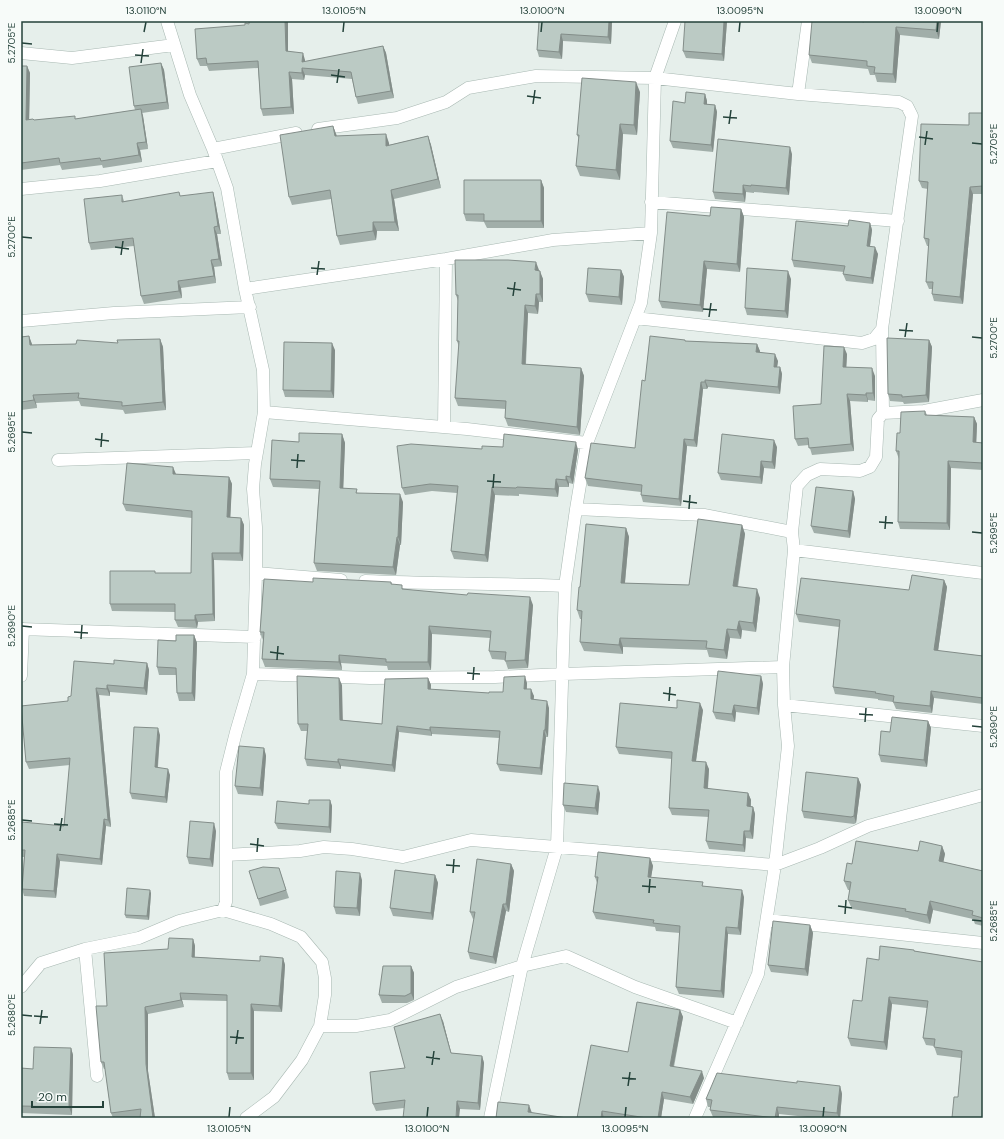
<svg xmlns="http://www.w3.org/2000/svg" width="1004" height="1139" font-family="'DM Sans',sans-serif">
<style>
.lines{fill:none;stroke-linecap:round;stroke-linejoin:round}
.street-casing{stroke:#a8b8b2;stroke-width:13}
.street{stroke:#fff;stroke-width:12}
.wall{fill:#a1aea9}
.shaded-wall{fill:#838d89}
.building{fill:#bbcac4;stroke:#838d89}
.ticks{fill:none;stroke:#24423a;stroke-width:1.5}
.neatline{fill:none;stroke:#24423a;stroke-width:1.5}
.ticks-label{font-size:10px;text-anchor:middle;fill:#24423a}
</style>
<rect width="100%" height="100%" fill="#e6efeb"/>
<g class="lines">
<g class="street-casing">
<path id="street" d="M167,21L190,95L213,149L227,188L245,289L263,370L264,412L255,464L253,489L256,527V573L253,674L236,732L226,772V902L223,910
M21,53L72,58L174,45
M798,94L808,21
M318,129L397,118L446,102L468,88L536,76L655,78L798,94L899,102L907,106L912,116L882,329L874,339L862,343L635,318
M213,149L296,133
M21,189L100,181L217,161
M651,202L898,221
M245,289L446,259L553,240L651,233
M21,321L114,313L250,307
M882,329L883,413
M264,412L467,429L587,443
M444,427L446,259
M58,460L257,453
M576,509L704,515L792,532
M794,550L983,573
M256,573L341,580
M365,581C432,584 499,583 565,586
M21,629L255,637
M253,674L370,678L495,677L563,674L783,667
M21,676L23,629
M784,705L983,726
M226,855L300,851L324,847L352,849L403,857L471,840L775,865L820,848L868,826L983,795
M767,920L983,943
M85,949L97,1076
M21,987L41,963L85,949L139,938L179,921L223,910L271,924L301,937L322,962L325,978V995L320,1026L302,1060L274,1097L246,1118
M320,1026H356L390,1020L456,987L522,966L566,956L635,987L737,1023
M490,1118L522,966L557,847L565,586L576,509L587,443L641,303L651,233L655,78L675,21
M695,1118L758,974L775,865L788,746L784,705L783,667L794,550L792,532L797,486L807,475L820,469L860,471L870,467L876,457L878,419L883,413L924,411L983,400"/>
</g>
<use href="#street" class="street"/>
</g>
<path class="wall" d="M249,21H288V51L305,60V62L383,46L386,53L394,98L358,104L356,97L352,79L305,75L304,80L292,79L294,114L263,116L261,109L258,68L209,71L207,66H200L197,59L249,24Z
M539,21H612L611,44L563,41L562,59L539,57L537,50Z
M727,21L724,61L686,58L683,51Z
M864,21H941L939,39L900,35L896,83L877,82L875,75H870L868,69L812,63L809,55Z
M161,63L164,70L169,109L142,113L143,116L148,149L140,150L142,162L103,168L102,165L62,170L60,165L21,170V66H27L30,73L29,119L34,120L76,119L135,110L134,106Z
M640,92L637,135L623,134L620,180L580,176L576,166L579,139L577,135Z
M705,94L707,101V104L715,105L717,112L713,152L673,148L670,141L685,103Z
M983,113V194H973L963,304L934,301L932,294V289H929L926,282L929,246H927L924,238L928,189L922,188L919,181L969,125Z
M333,126L337,136L389,143V145L428,136L431,145L441,188L394,199L399,231H377L376,240L340,245L337,236L331,199L292,205L289,197Z
M792,154L789,195L754,192V193L746,192L745,202L715,199L713,192Z
M541,180L544,188V228H487L484,222L466,221L464,214Z
M122,195L124,201L181,196L215,200L221,234H217L222,266L214,267L216,283L181,288L182,298L144,304L141,296L134,246L91,250L89,243Z
M741,209L744,217L740,272L707,269L703,312L662,308L659,301L710,216Z
M870,223L872,230L870,246L878,254L873,284L846,281L843,274L844,272L794,267L792,260L848,226Z
M621,270L624,277L622,305L589,302L586,294Z
M539,271L543,279V302H539L538,314L528,313L526,364L581,368L584,376L580,435L508,426L505,418L506,409L458,406L455,398L459,347L457,341L458,301L456,295Z
M791,279L788,318L747,315L745,308Z
M29,336L32,345L118,343L160,339L163,347L166,410L125,414L123,410L81,406L79,401L36,403L37,408L21,410V337Z
M929,340L932,347L929,402L904,404L903,402L890,401L888,394Z
M685,341L757,344L760,352L778,361L777,367H780L782,374L780,394L708,387L707,389H703L697,447L687,446L681,506L643,502L641,495V492L588,486L585,478L635,448L645,381Z
M335,350L334,398L285,397L283,390Z
M847,354L846,367L875,376V401L868,400V402L850,401L854,451L812,455L809,445L798,446L795,439L821,404Z
M925,411L927,415L974,417L977,424L976,442L983,443V470L951,468L950,530L900,529L898,522L899,459L896,451Z
M342,434L345,443L343,488L358,493L403,502L401,545H400L396,575L317,571L314,563L319,489L273,487L270,479L299,442Z
M777,447L775,469L764,468L762,484L721,480L718,473Z
M482,449L578,450L573,484L569,483V487H559L558,497L519,494V496L495,495L488,562L454,559L451,551L457,493L432,491L405,495L402,488Z
M176,474L229,477L232,484L230,517L241,518L244,525L243,561L214,560L215,621L198,622L197,628L178,627L175,620V612L112,611L110,604L155,571V573H191L192,518L126,511L123,504Z
M853,491L855,499L850,538L814,533L811,526Z
M742,525L745,534L738,587L760,598L756,632L742,630L741,639L730,638L727,659L709,657L707,650L623,647V654L584,651L580,642L582,619H580L577,610L580,587L626,528L629,537L625,583L689,585Z
M944,580L947,587L938,651L983,656V704L934,698L932,713L896,709L893,702L878,700V699L835,694L833,687L839,627L799,622L796,614L909,590Z
M313,582H391L392,584L404,589L533,605L528,668L508,669L505,660L492,659L489,651L490,638L432,634L431,670H388L387,666L341,663L342,670L265,667L262,659L263,640L260,632Z
M194,635L197,643L195,701H179L177,693L176,675H159L157,667L176,641Z
M147,663L149,670L147,695L110,692V696L99,695L111,827L106,826L102,865L60,861L56,898L24,896L22,889L24,857H22L21,853V835L64,826L70,765L29,769L26,762L71,696L114,664Z
M761,676L763,684L759,715L736,712L735,722L716,719L713,712Z
M428,678L431,685V690L489,693L503,692L527,683V689L534,696L533,700L549,708L548,737H546L542,775L500,771L497,764L499,738L432,734V736L399,732L395,772L341,766V769L307,766L305,759L307,731H301L298,724L342,685V720L382,724Z
M703,710L696,761L709,769L708,789L748,793L751,800V806L753,807L755,814L753,839L746,838L745,852L709,849L706,841L709,817L672,815L669,808L672,759L619,754L616,747Z
M928,721L931,728L927,767L881,762L879,755Z
M160,735L158,767L170,775L167,803L132,799L130,793Z
M264,748L266,756L263,796L238,794L235,786Z
M858,778L861,785L856,823L854,824L804,818L802,811Z
M600,793L598,815L566,812L563,805Z
M330,800L332,806L331,833L278,829L275,823L309,804Z
M216,831L213,867L189,864L187,857Z
M942,846L945,854L943,862L983,871V926L975,924L973,919L933,910L930,924L909,919L908,918L852,909L848,900L850,890H848L844,881L852,864Z
M650,858L653,866L651,877L704,886L744,897L741,935L728,934L724,998L679,994L676,987L680,933L656,931L655,927L596,919L593,912L597,883L595,877Z
M511,864L514,871L509,912L506,911L496,964L470,959L468,952L474,919H473L470,912Z
M279,868L289,898L260,906L258,899Z
M435,875L438,883L433,920L393,916L390,908Z
M362,880L360,916L336,914L334,907Z
M151,893L149,920L126,918L125,915Z
M810,925L813,933L808,976L771,972L768,965Z
M193,939L195,946V957L260,961L283,958L285,965L282,1012L254,1011V1080H229L227,1073V1001L182,1000L184,1007L148,1014V1071L155,1118H140L141,1117L132,1118H113L111,1113L105,1069H104L101,1062L107,1006L168,949Z
M914,950V951L983,962L958,1097L961,1058L937,1055L934,1046L926,1045L923,1038L927,1008L892,1004L887,1050L851,1046L848,1038L862,1001Z
M411,966L414,973V1000L407,1003H382L379,995Z
M680,1010L683,1017L674,1067L704,1078L693,1104L664,1099L661,1118H577L628,1052Z
M443,1021L451,1053L482,1056L484,1063L480,1110L460,1109L404,1108L376,1111L373,1104L405,1068Z
M71,1048L73,1055L72,1115L21,1113V1068L33,1069Z
M840,1086L842,1094L840,1118H816L779,1114V1118H722L713,1117L710,1110L711,1107H708L706,1099Z"/>
<path class="shaded-wall" d="M285,21H288V58L286,51Z
M609,21H612L611,44L608,37Z
M724,21H727L724,61L722,54Z
M937,21H941L939,39L936,30Z
M896,27L900,35L896,83L893,74Z
M561,34L563,41L562,59L559,52Z
M383,46L386,53L394,98L391,91Z
M303,53L305,60V69L302,62Z
M161,63L164,70L169,109L167,102Z
M27,66L30,73L29,127L26,120Z
M302,68L305,75L304,80L302,73Z
M289,72L292,79L294,114L291,107Z
M636,82L640,92L637,135L634,125Z
M705,94L707,101V111L704,104Z
M715,105L717,112L713,152L711,145Z
M141,109L143,116L148,149L146,142Z
M620,124L623,134L620,180L616,170Z
M333,126L336,134L338,144L335,136Z
M386,134L389,143L390,155L386,146Z
M428,136L431,145L441,188L438,179Z
M137,143L140,150L142,162L139,155Z
M790,147L792,154L789,195L786,188Z
M541,180L544,188V228L541,221Z
M743,185L746,192L745,202L743,194Z
M970,187L973,194L963,304L960,297Z
M391,190L394,199L399,231L395,222Z
M213,192L215,200L221,234L218,226Z
M741,209L744,217L740,272L737,264Z
M373,222L377,231L376,240L373,231Z
M870,223L872,230L869,253L867,246Z
M214,227L217,234L222,266L219,259Z
M875,247L878,254L873,284L871,278Z
M211,260L214,267L216,283L214,276Z
M704,261L707,269L703,312L700,305Z
M536,262L539,270L538,278L535,270Z
M621,270L624,277L622,305L619,297Z
M540,271L543,279V302L540,294Z
M788,271L791,279L788,318L785,311Z
M178,281L181,288L182,298L179,291Z
M536,294L539,302L538,314L535,306Z
M525,305L528,313L525,372L522,364Z
M29,336L32,344L33,353L30,345Z
M160,339L163,347L166,410L163,402Z
M929,340L932,347L929,402L926,395Z
M332,343L335,350L334,398L331,391Z
M757,344L760,351L759,359L756,352Z
M844,347L847,354L846,374L843,367Z
M775,354L778,361L776,374L774,367Z
M780,367L782,374L780,394L778,387Z
M581,368L584,376L580,435L577,427Z
M872,368L875,376V401L873,393Z
M705,380L708,387L707,389L705,382Z
M701,382L703,389L697,447L694,440Z
M866,393L868,400V402L866,395Z
M847,394L850,401L854,451L851,444Z
M33,395L36,403L37,408L34,400Z
M974,417L977,424L976,450L973,442Z
M342,434L345,443L343,496L340,488Z
M684,439L687,446L681,506L679,499Z
M774,440L777,447L775,469L772,462Z
M576,442L578,450L573,484L570,477Z
M761,461L764,468L762,484L760,477Z
M948,461L951,468L950,530L947,523Z
M173,467L176,474H173Z
M566,476L569,483V487L566,480Z
M229,477L232,484L230,525L227,517Z
M556,479L559,487L558,497L555,489Z
M492,487L495,495L488,562L485,555Z
M853,491L855,499L850,538L848,531Z
M400,494L403,502L401,545L398,537Z
M241,518L244,525L243,561L240,553Z
M742,525L745,534L736,595L733,586Z
M626,528L629,537L624,592L621,583Z
M397,537L400,545L396,575L393,567Z
M212,553L214,560L215,621L213,614Z
M944,580L947,587L937,658L934,650Z
M757,589L760,598L756,632L753,623Z
M530,597L533,605L528,668L525,660Z
M195,615L198,622L197,628L195,620Z
M739,621L742,630L741,639L737,630Z
M429,626L432,634L431,670L428,662Z
M727,629L730,638L727,659L724,650Z
M194,635L197,643L195,701L192,693Z
M620,638L623,647V654L619,645Z
M339,655L341,663L342,670L339,662Z
M147,663L149,670L147,695L144,688Z
M525,676L527,683L526,696L524,689Z
M761,676L763,684L759,715L757,708Z
M339,678L342,685L343,727L340,720Z
M428,678L431,685L430,696L428,689Z
M107,685L110,692V696L107,689Z
M96,688L99,695L111,827L108,820Z
M531,689L534,696L533,706L531,699Z
M931,691L934,698L932,713L930,706Z
M547,701L549,708L548,737L545,730Z
M700,703L703,710L695,768L692,761Z
M734,705L736,712L735,722L732,714Z
M928,721L931,728L927,767L924,760Z
M397,726L399,732L395,772L392,765Z
M430,727L432,734V736L430,730Z
M158,728L160,735L157,773L155,767Z
M544,730L546,737L542,775L540,768Z
M264,748L266,756L263,796L260,788Z
M338,759L341,766V769L338,762Z
M706,762L709,769L707,796L704,788Z
M168,769L170,775L167,803L165,797Z
M858,778L861,785L856,823L854,816Z
M598,786L600,793L598,815L595,808Z
M748,793L751,800L750,813L747,806Z
M330,800L332,806L331,833L329,827Z
M753,807L755,814L753,839L750,831Z
M104,819L106,826L102,865L100,859Z
M214,823L216,831L213,867L210,859Z
M744,831L746,838L745,852L743,845Z
M942,846L945,854L942,869L939,861Z
M57,854L60,861L56,898L54,891Z
M650,858L653,866L650,884L648,877Z
M511,864L514,871L509,912L506,904Z
M360,873L362,880L360,916L357,908Z
M435,875L438,883L433,920L431,913Z
M150,890L151,893L149,920L147,916Z
M742,890L744,897L741,935L738,928Z
M930,901L933,910L930,924L927,915Z
M503,904L506,911L496,964L493,957Z
M810,925L813,933L808,976L805,969Z
M726,927L728,934L724,998L721,991Z
M193,939L195,946L194,964L192,957Z
M283,958L285,965L282,1012L279,1006Z
M411,966L414,973V1000L411,993Z
M180,993L184,1007L181,1000Z
M889,997L892,1004L887,1050L884,1042Z
M251,1004L254,1011V1080L251,1073Z
M145,1007L148,1014V1071L155,1118H153L146,1064Z
M680,1010L683,1017L672,1073L670,1066Z
M440,1014L443,1021L453,1060L451,1053Z
M71,1048L73,1055L72,1115L69,1107Z
M482,1056L484,1063L480,1110L478,1103Z
M702,1071L704,1078L693,1104L690,1097Z
M840,1086L842,1094L840,1118H839L837,1113Z
M662,1092L664,1099L661,1118H658Z
M457,1101L460,1109L459,1118H456Z
M529,1105L532,1113L528,1112Z
M777,1107L779,1114V1118H776Z
M602,1111L604,1118H601Z"/>
<path class="building" d="M249,21H285L286,51L303,53L302,62L383,46L391,91L356,97L351,72L302,68V73L289,72L291,107L261,109L258,61L207,64L206,58L197,59L195,29L245,25V23L249,24Z
M539,21H609L608,37L561,34L559,52L537,50Z
M685,21H724L722,54L683,51Z
M812,21H859L864,22V21H937L936,30L896,27L893,74L874,73L875,67L867,66V61L809,55Z
M161,63L167,102L134,106L129,67Z
M21,66H27L26,120L33,119L34,120L75,116V119L141,109L146,142L137,143L139,155L101,161L100,158L60,163L59,158L21,163Z
M582,78L636,82L634,125L620,124L616,170L576,166L579,135H577Z
M686,92L705,94L704,104L715,105L711,145L670,141L673,101L685,103Z
M969,113H983V186L970,187L960,297L932,294L933,282H926L929,239L924,238L928,182L919,181L921,124L969,125Z
M333,126L335,136L386,134V146L428,136L438,179L391,190L395,222H373V231L337,236L330,190L289,197L280,135Z
M718,139L790,147L786,188L751,185V186L743,185V194L713,192Z
M464,180H541V221H484V214H464Z
M179,192L180,196L213,192L218,226L214,227L219,259L211,260L214,276L178,281L179,291L141,296L133,238L89,243L84,199L122,195V202Z
M711,207L741,209L737,264L704,261L700,305L659,301L667,212L710,216Z
M849,220L870,223L867,246L875,247L871,278L843,274L845,266L792,260L796,221L848,226Z
M455,260H508L536,262L535,270L540,271V294H536L535,306L525,305L522,364L581,368L577,427L505,418L506,401L455,398L459,341H457L458,295H456Z
M588,268L621,270L619,297L586,294Z
M747,268L788,271L785,311L745,308Z
M29,336L30,345L76,344L77,340L118,343L117,340L160,339L163,402L122,406V402L78,398L79,393L33,395L34,400L21,402V337Z
M650,336L685,340V341L757,344L756,352L775,354L774,367H780L778,387L705,380V382H701L694,440L684,439L679,499L641,495L642,485L585,478L591,443L635,448L642,380L645,381Z
M887,338L929,340L926,395L902,397V395L888,394Z
M284,342L332,343L331,391L283,390Z
M824,346L844,347L843,367L872,368L873,393H866V395L847,394L851,444L809,448L808,438L795,439L793,406L821,404Z
M925,411V415L974,417L973,442L983,443V463L948,461L947,523L898,522L899,451H896L897,433H900L901,412Z
M299,433L342,434L340,488L357,489L356,493L400,494L398,537H397L393,567L314,563L320,481L270,479L272,440L299,442Z
M504,434L576,442L570,477L566,476V480L556,479L555,489L517,487L516,488L492,487L485,555L451,551L458,486L430,484L402,488L397,446L411,444L482,449V446L503,447Z
M722,434L774,440L772,462L761,461L760,477L718,473Z
M127,463L173,467V474L229,477L227,517L241,518L240,553H212L213,614L195,615V620H175V604H110V571H155V573H191L192,511L123,504Z
M816,487L853,491L848,531L811,526Z
M698,519L742,525L733,586L757,589L753,623L739,621L737,630L727,629L724,650L706,648L707,641L620,638L619,645L580,642L582,611L577,610L579,587H580L586,524L626,528L621,583L689,585Z
M912,575L944,580L934,650L983,656V698L931,691L930,706L893,702L894,696L875,693L876,692L833,687L840,620L796,614L801,578L909,590Z
M313,578L391,582V584L402,585V589L467,595L468,593L530,597L525,660L505,661L506,652L489,651L491,631L429,626L428,662H386V659L339,655V662L262,659L264,632H260L264,579L313,582Z
M176,635H194L192,693H177L176,668L157,667L158,640L176,641Z
M114,660L147,663L144,688L107,685V689L96,688L108,820L104,819L100,859L57,854L54,891L22,889L25,850H21V835L22,822L64,826L70,758L26,762L21,706L68,701V697L71,696L74,661L114,664Z
M718,671L761,676L757,708L734,705L732,714L713,712Z
M297,676L339,678L340,720L382,724L385,679L428,678V689L489,693V692H503L504,677L525,676L524,689H531V699L547,701L545,730H544L540,768L497,764L500,731L430,727V730L397,726L392,765L338,759V762L305,759L308,724H298Z
M677,700L700,703L692,761L706,762L704,788L748,793L747,806L753,807L750,831H744L743,845L706,841L709,810L669,808L672,752L616,747L620,703L677,708Z
M892,717L928,721L924,760L879,755L881,731L890,732Z
M134,727L158,728L155,767L168,769L165,797L130,793Z
M239,746L264,748L260,788L235,786Z
M806,772L858,778L854,816L851,817L802,811Z
M564,783L598,786L595,808L563,805Z
M309,800H330L329,827L275,823L277,801L309,804Z
M190,821L214,823L210,859L187,857Z
M856,841L918,851L920,841L942,846L939,861L983,871V918L972,915L973,911L930,901L927,915L905,911L906,909L848,900L851,882L844,881L847,863L852,864Z
M598,852L650,858L648,877L703,882L702,886L742,890L738,928L726,927L721,991L676,987L680,926L653,923L654,920L593,912L598,877H595Z
M477,859L511,864L506,904H503L493,957L468,952L475,912H470Z
M263,867L279,868L286,890L258,899L249,871Z
M395,870L435,875L431,913L390,908Z
M336,871L360,873L357,908L334,907Z
M127,888L150,890L147,916L125,915Z
M773,921L810,925L805,969L768,965Z
M169,938L193,939L192,957L260,961V956L283,958L279,1006L251,1004V1073H227V995L180,993L181,1000L145,1007L146,1064L153,1118H140L141,1109L111,1113L104,1062H101L96,1006H107L104,953L168,949Z
M880,946L914,950V951L983,962V1118H952L954,1097H958L962,1051L934,1047L935,1039L923,1038L928,1001L889,997L884,1042L848,1038L853,1000L862,1001L867,958L879,960Z
M383,966H411V993L405,996L379,995Z
M637,1002L680,1010L670,1066L702,1071L690,1097L662,1092L658,1118H647L602,1111L601,1118H577L591,1045L628,1052Z
M440,1014L451,1053L482,1056L478,1103L457,1101L456,1118H403L405,1100L373,1104L370,1072L405,1068L394,1027Z
M34,1047L71,1048L69,1107L21,1106V1068L33,1069Z
M717,1073L797,1083V1081L840,1086L837,1113L777,1107L775,1118L710,1110L712,1100L706,1099Z
M498,1102L529,1105L528,1112L567,1118H496Z"/>
<path class="ticks" d="M144,32L146,22M343,32L344,22M541,32L542,22M739,32L740,22M937,32L938,22M22,43L32,44M135,55L149,56M141,63L143,49M331,75L345,77M337,83L339,69M527,96L541,98M533,104L535,90M723,117L737,118M729,124L731,110M919,137L933,139M972,143L982,144M925,145L927,131M22,237L32,238M115,247L129,249M121,255L123,241M311,268L325,269M317,275L319,261M507,288L521,290M513,296L515,282M703,309L717,310M709,317L711,303M899,330L913,331M905,337L907,323M972,337L982,338M22,432L32,433M95,439L109,441M101,447L102,433M291,460L305,461M297,468L298,454M487,481L501,482M493,488L494,474M683,501L697,503M689,509L690,495M879,522L893,523M885,529L886,516M972,532L982,533M22,626L32,627M74,632L88,633M81,639L82,625M270,652L284,654M277,660L278,646M467,673L480,674M473,680L474,667M663,693L676,695M669,701L670,687M859,714L873,715M865,722L866,708M972,726L982,727M22,820L32,821M54,824L68,825M60,831L62,818M250,844L264,846M257,852L258,838M446,865L460,866M453,873L454,859M642,886L656,887M649,893L650,879M838,906L852,908M845,914L846,900M972,920L982,921M22,1015L32,1016M34,1016L48,1017M40,1024L42,1010M230,1037L244,1038M236,1044L238,1030M426,1057L440,1059M432,1065L434,1051M622,1078L636,1079M628,1086L630,1072M229,1117L230,1107M427,1117L428,1107M625,1117L626,1107M823,1117L824,1107"/>
<rect width="1004" height="1139" fill="none" stroke="#f7fbf9" stroke-width="44"/>
<path d="M32 1101v6h71v-6" fill="none" stroke="#24423a" stroke-width="2"/>
<text x="38" y="1101" font-size="12" fill="#24423a" stroke="#f7fbf9" stroke-width="3" paint-order="stroke">20 m</text>
<rect x="22" y="22" width="960" height="1095" class="neatline"/>
<g class="ticks-label">
<text x="146" y="14">13.0110°N</text>
<text x="344" y="14">13.0105°N</text>
<text x="542" y="14">13.0100°N</text>
<text x="740" y="14">13.0095°N</text>
<text x="938" y="14">13.0090°N</text>
<text transform="translate(11 43) rotate(-90)" y="4">5.2705°E</text>
<text transform="translate(993 144) rotate(-90)" y="4">5.2705°E</text>
<text transform="translate(11 237) rotate(-90)" y="4">5.2700°E</text>
<text transform="translate(993 338) rotate(-90)" y="4">5.2700°E</text>
<text transform="translate(11 432) rotate(-90)" y="4">5.2695°E</text>
<text transform="translate(993 533) rotate(-90)" y="4">5.2695°E</text>
<text transform="translate(11 626) rotate(-90)" y="4">5.2690°E</text>
<text transform="translate(993 727) rotate(-90)" y="4">5.2690°E</text>
<text transform="translate(11 820) rotate(-90)" y="4">5.2685°E</text>
<text transform="translate(993 921) rotate(-90)" y="4">5.2685°E</text>
<text transform="translate(11 1015) rotate(-90)" y="4">5.2680°E</text>
<text x="229" y="1132">13.0105°N</text>
<text x="427" y="1132">13.0100°N</text>
<text x="625" y="1132">13.0095°N</text>
<text x="823" y="1132">13.0090°N</text>
</g>
</svg>
